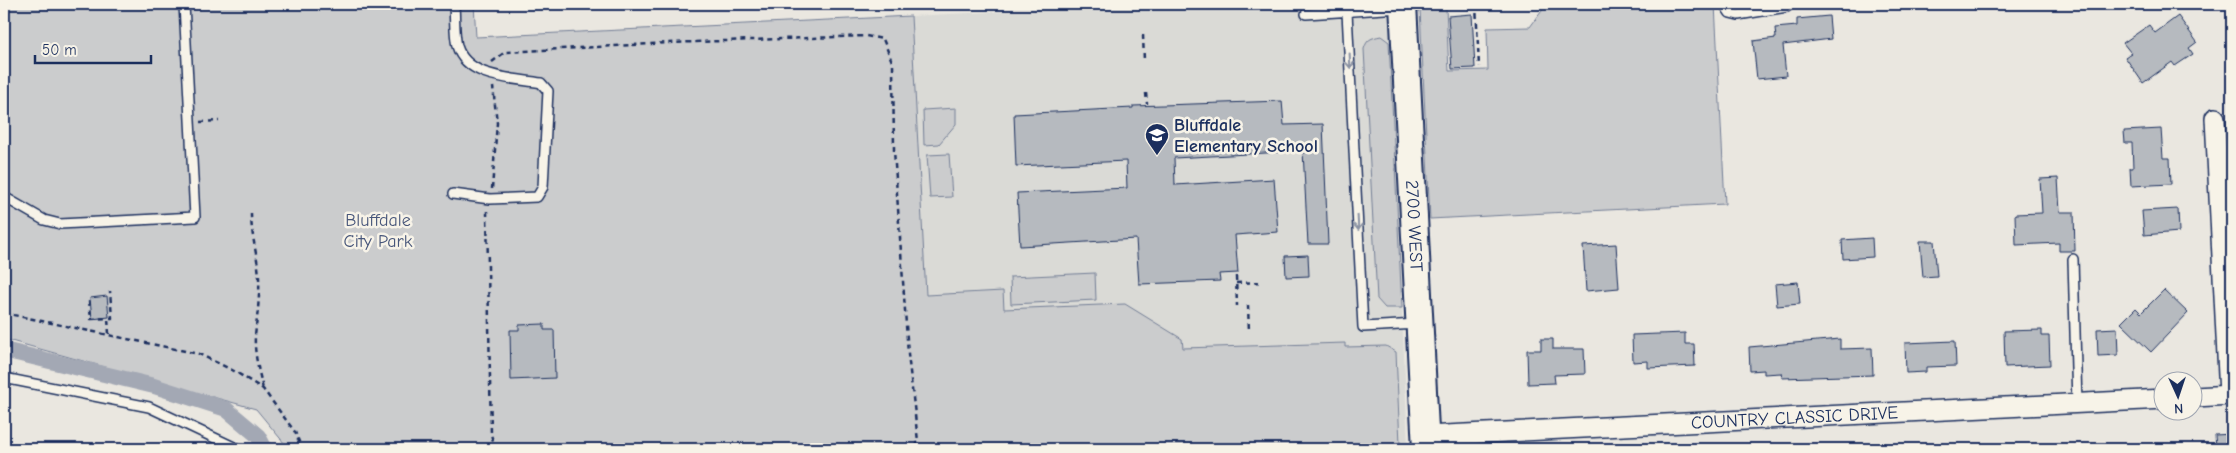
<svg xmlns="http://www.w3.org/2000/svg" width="2236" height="453" font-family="'Comic Neue',sans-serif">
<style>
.built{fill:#dadad6}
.green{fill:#cbcccd;stroke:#737e96}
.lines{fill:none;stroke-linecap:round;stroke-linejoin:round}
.canal{stroke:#a3a8b4;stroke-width:16}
.building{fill:#b6babf;stroke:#1b2f5e}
.service-casing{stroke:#1b2f5e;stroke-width:12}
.minor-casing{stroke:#1b2f5e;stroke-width:22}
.secondary-casing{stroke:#1b2f5e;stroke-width:30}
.path{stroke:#1b2f5e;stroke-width:2.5;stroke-dasharray:5 4;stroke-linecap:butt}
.service{stroke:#f7f3e8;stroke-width:9}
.minor{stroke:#f7f3e8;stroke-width:19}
.secondary{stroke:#f7f3e8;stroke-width:26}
.oneway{stroke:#8991a3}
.labels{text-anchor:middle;stroke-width:5;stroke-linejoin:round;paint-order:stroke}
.poi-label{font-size:18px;font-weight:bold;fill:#1b2f5e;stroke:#f7f3e8;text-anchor:start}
.park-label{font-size:18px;fill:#47567a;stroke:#f7f3e8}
.street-label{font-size:18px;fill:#1b2f5e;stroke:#f7f3e8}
</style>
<rect width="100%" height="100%" fill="#eae7e0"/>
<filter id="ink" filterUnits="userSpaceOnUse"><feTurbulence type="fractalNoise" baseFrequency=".02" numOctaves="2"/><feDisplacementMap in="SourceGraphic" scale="10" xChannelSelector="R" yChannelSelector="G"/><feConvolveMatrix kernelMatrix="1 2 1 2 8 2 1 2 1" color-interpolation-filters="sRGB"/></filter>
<g filter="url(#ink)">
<path class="built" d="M1144,4H1389L1408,449H933L911,16Z"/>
<path class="green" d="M4,4H474L476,37L911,16L926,295L1003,291L1004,309L1125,304L1182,339L1183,348L1345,343V347L1386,346L1396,352L1400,444L1383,446L1376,449H936L933,446V449H289L256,409L4,339Z
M1547,4H1715L1725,204L1430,219L1420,9L1446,8L1449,71L1488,70L1487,28L1530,27Z
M1381,36L1389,42L1402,308H1385L1377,299L1364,49C1367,39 1371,38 1381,36Z
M956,108V124L939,144L924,145L923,110Z
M949,154L952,197L930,198L927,155Z
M1095,273L1096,300L1011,304L1010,277Z"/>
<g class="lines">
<path class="canal" d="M4,350L154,386L226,409L258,436L265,449"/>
</g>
<path class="building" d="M1472,14L1475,68L1452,69L1448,16Z
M1829,16L1831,39L1783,45L1786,76L1757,79L1753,41L1776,38L1775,28L1797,26V19Z
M2178,16L2197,42L2189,48L2193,54L2175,66L2172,62L2143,83L2125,57L2131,53L2123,43L2149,25L2155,33Z
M1282,101L1284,125L1323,124L1328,244H1308L1303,151L1174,158L1175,185L1274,179L1278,232L1235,235L1238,273L1219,274L1220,281L1139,284L1136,239L1020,246L1017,193L1127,188L1126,161L1016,166L1014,114L1133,108V106Z
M2161,129L2163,158H2170L2171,184L2131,186L2130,168H2133L2132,143H2125L2124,131Z
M2058,178L2060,212H2074L2075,251H2059V243L2016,245L2015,214L2042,213L2040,179Z
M2178,209L2179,232L2144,235L2142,211Z
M1872,238L1873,257L1843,259L1842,240Z
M1920,241H1934L1937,276L1923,277Z
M1616,244L1619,288L1586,291L1583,246Z
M1308,255L1309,276L1286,277L1285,256Z
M1798,282L1800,304L1777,306L1775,284Z
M2164,290L2188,313L2151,352L2121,323L2136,308L2141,313Z
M107,296L109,317L92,319L90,298Z
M544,324V330H554L555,378L511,380L510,330H519V325Z
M2117,328L2118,355L2098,356L2097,329Z
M2042,330V336H2049L2050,365L2005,367L2004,331Z
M1685,333V344H1694L1695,366L1648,368V361L1633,362L1632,335Z
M1541,339H1553V349H1584L1585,374L1554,375L1555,383L1528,384L1527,350H1541Z
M1840,339V349L1872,348L1873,375L1782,378L1781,373L1764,374V370L1750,371L1749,347Z
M1955,341L1956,366L1926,367V372L1906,373L1905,343Z
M2232,434V449H2216L2215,435Z"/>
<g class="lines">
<g class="service-casing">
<path id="service" d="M1724,4L1730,13L1738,15L1787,7
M1347,12L1363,327L1418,324
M1306,14L1401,8
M453,194L490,199L537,197L543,187L548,91L541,83C514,78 467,79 457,46C454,34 455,17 454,4
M4,197L44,220L60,224L195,217L184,4
M2073,259L2077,405
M4,378L149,407L238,449"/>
</g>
<g class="minor-casing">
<g id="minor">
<path d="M2215,118L2229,395"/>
<path d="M2194,397L2232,395"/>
<path id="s1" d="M1425,436L2164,399"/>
</g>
</g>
<g class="secondary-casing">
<g id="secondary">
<path id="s2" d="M1403,4L1426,449"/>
</g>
</g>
<path class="path" d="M1476,4L1479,67
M1426,7L1490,4
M1143,35L1144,61
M492,62L505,52L667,43L866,36L883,39L893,64L894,150L908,354L918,441L915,449
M1146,93L1147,104
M200,122L219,121
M492,189L497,123L493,87
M487,211L491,435L496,449
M251,213C251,236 258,256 259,278C260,298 257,317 255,336C254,354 259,372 263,389
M1236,276L1237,306
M1236,283L1263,282
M89,301L91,319L108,318
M1248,305L1249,332
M4,313L199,354L234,371L263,389L295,432L302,449
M109,334L108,318H112L110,291
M1393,449L1403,448"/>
<use href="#service" class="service"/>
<use href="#minor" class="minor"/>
<use href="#secondary" class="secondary"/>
</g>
<defs><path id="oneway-shaft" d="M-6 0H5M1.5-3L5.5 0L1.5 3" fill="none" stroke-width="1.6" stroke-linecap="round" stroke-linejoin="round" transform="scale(1.25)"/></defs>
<g class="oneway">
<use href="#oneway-shaft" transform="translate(1350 61) rotate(87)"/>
<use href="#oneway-shaft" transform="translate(1358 223) rotate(87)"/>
</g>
</g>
<defs>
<g id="school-pin" transform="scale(1.25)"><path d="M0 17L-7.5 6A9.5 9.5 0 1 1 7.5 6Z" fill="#1b2f5e" stroke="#f7f3e8"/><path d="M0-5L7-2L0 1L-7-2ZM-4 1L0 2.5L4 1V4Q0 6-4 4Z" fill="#fff"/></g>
</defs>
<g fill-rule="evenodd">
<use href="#school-pin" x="1157" y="135"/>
</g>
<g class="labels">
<g class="poi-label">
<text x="1174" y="131">Bluffdale<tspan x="1174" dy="21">Elementary School</tspan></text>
</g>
<g class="park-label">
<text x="378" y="226">Bluffdale<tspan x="378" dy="21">City Park</tspan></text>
</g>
<g class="street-label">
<text dy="6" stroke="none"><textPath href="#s2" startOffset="222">2700 WEST</textPath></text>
<text dy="6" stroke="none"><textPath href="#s1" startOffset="370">COUNTRY CLASSIC DRIVE</textPath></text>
</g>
</g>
<rect width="2236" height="453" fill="none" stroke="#f7f3e8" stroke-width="20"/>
<rect x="10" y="10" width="2216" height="433" fill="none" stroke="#1b2f5e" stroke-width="2" filter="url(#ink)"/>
<g transform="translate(2178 396) rotate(177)"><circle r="24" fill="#f7f3e8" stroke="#9fa5b1"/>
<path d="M0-4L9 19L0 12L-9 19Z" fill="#1b2f5e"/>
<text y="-8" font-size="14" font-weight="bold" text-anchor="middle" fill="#1b2f5e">N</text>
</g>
<path d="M35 55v8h116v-8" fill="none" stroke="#1b2f5e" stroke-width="2.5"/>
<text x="42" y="55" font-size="15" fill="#1b2f5e" stroke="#f7f3e8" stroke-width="4" paint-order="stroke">50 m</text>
</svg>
